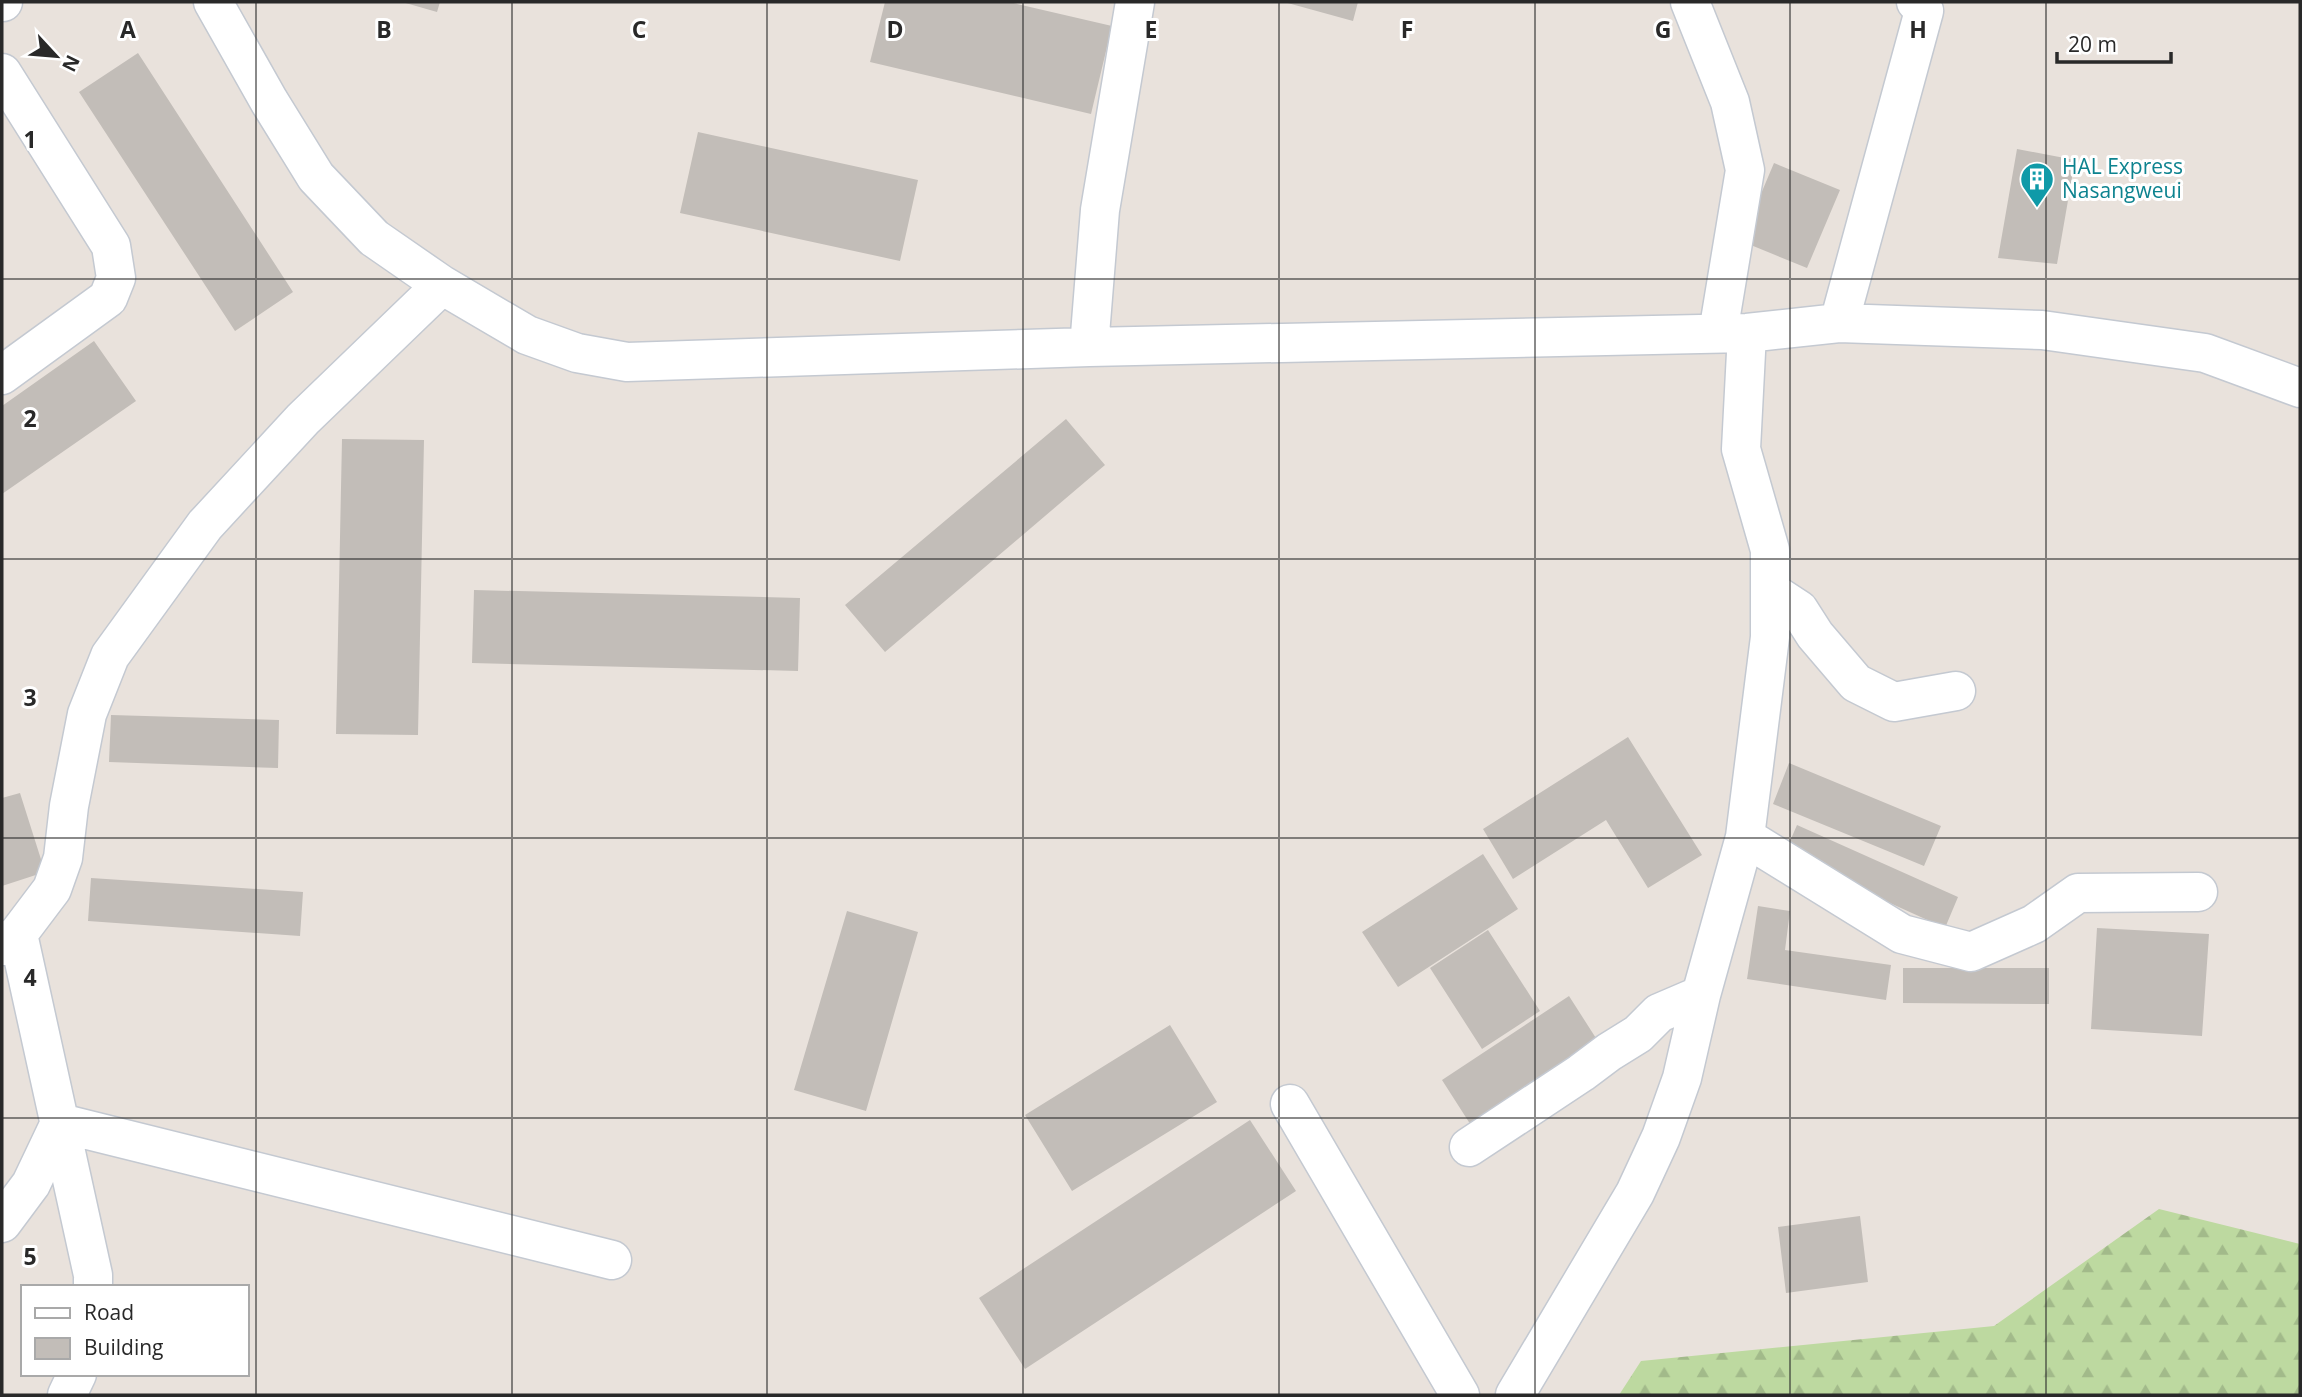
<svg xmlns="http://www.w3.org/2000/svg" width="2302" height="1397" font-family="'Open Sans',sans-serif">
<style>
.forest{fill:url(#forest-firs)}
.building{fill:#c2bdb8}
.lines{fill:none;stroke-linecap:round;stroke-linejoin:round}
.minor-casing{stroke:#c4c9d1;stroke-width:41}
.minor{stroke:#fff;stroke-width:38}
.grid{fill:none;stroke:#292929;stroke-width:2;stroke-opacity:0.55}
.labels{text-anchor:middle;stroke-width:6;stroke-linejoin:round;paint-order:stroke}
.culture-label{font-size:21px;fill:#0d838f;stroke:#fff;text-anchor:start}
.grid-label{font-size:23px;text-anchor:middle;font-weight:bold;fill:#292929;stroke:#fff;stroke-width:6;stroke-linejoin:round;paint-order:stroke}
</style>
<defs>
<pattern id="forest-firs" width="22" height="20" patternUnits="userSpaceOnUse" patternTransform="scale(1.75)"><rect width="22" height="20" fill="#bdd9a0"/><path d="M5 1l3.5 6h-7zM16 11l3.5 6h-7z" fill="#a2ba8a"/></pattern>
</defs>
<rect width="100%" height="100%" fill="#e9e2dc"/>
<path class="forest" d="M2159,1209L2300,1244V1395H1619L1641,1361L1994,1326Z"/>
<path class="building" d="M402,2H440L437,12Z
M885,2H1009L1112,26L1091,114L870,62Z
M1284,2H1358L1353,21Z
M138,53L293,292L235,331L79,92Z
M698,132L918,180L900,261L680,213Z
M2017,149L2075,160L2057,264L1998,258Z
M1774,163L1840,190L1807,268L1741,241Z
M94,341L136,401L2,494V406Z
M1066,419L1105,465L885,652L845,605Z
M342,439L424,440L418,735L336,734Z
M474,590L800,598L798,671L472,663Z
M111,715L279,720L278,768L109,762Z
M1628,737L1702,855L1648,888L1606,820L1513,879L1483,829Z
M1789,763L1941,826L1924,866L1773,804Z
M20,793L45,872L2,886V798Z
M1797,825L1958,897L1945,928L1784,855Z
M1483,854L1518,909L1398,987L1362,932Z
M91,878L303,892L300,936L88,921Z
M1758,906L1790,911L1785,950L1891,965L1886,1000L1747,979Z
M847,911L918,932L866,1111L794,1090Z
M2097,928L2209,934L2202,1036L2091,1029Z
M1488,930L1540,1011L1482,1049L1430,968Z
M1903,968H2049V1004L1903,1003Z
M1569,996L1601,1046L1474,1130L1442,1080Z
M1170,1025L1217,1102L1072,1191L1025,1115Z
M1250,1120L1296,1191L1025,1369L979,1298Z
M1860,1216L1868,1282L1786,1293L1778,1227Z"/>
<g class="lines">
<g class="minor-casing">
<path id="minor" d="M2,2H3
M213,2L269,101L316,177L374,238L442,285L527,335L577,353L627,362L1089,347L1747,333L1839,323L2042,330L2205,353L2300,388
M1690,2L1730,102L1745,170L1718,333
M2,73L111,246L116,278L108,298L2,375
M1839,323L1924,11L1916,2
M1089,347L1100,210L1135,2
M1770,591L1799,610L1815,635L1856,683L1894,702L1956,691
M1745,837L1902,934L1971,952L2034,924L2078,893L2198,892
M18,934L93,1275V1287
M2,946L18,934L52,889L63,858L69,806L87,714L110,656L205,525L303,419L442,285
M1290,1104L1460,1395
M1469,1147L1581,1073L1609,1052L1638,1034L1659,1013L1701,995
M2,1223L31,1184L60,1123L612,1260
M67,1395L77,1374
M1515,1395L1635,1193L1661,1137L1682,1078L1701,995L1745,837L1770,637V550L1741,449L1747,333"/>
</g>
<use href="#minor" class="minor"/>
</g>
<path class="grid" d="M256,2V1395M512,2V1395M767,2V1395M1023,2V1395M1279,2V1395M1535,2V1395M1790,2V1395M2046,2V1395M2,279H2300M2,559H2300M2,838H2300M2,1118H2300"/>
<defs>
<g id="building-pin" transform="scale(1.75)"><path d="M0 17L-7.5 6A9.5 9.5 0 1 1 7.5 6Z" fill="#0f9aa8" stroke="#fff"/><path d="M-4-6H4V6H1V3H-1V6H-4ZM-2.5-4.3h1.7v1.8h-1.7ZM.8-4.3h1.7v1.8H.8ZM-2.5-1h1.7V.8h-1.7ZM.8-1h1.7V.8H.8Z" fill="#fff"/></g>
</defs>
<g fill-rule="evenodd">
<use href="#building-pin" x="2037" y="179"/>
</g>
<g class="labels">
<g class="culture-label">
<text x="2062" y="174">HAL Express<tspan x="2062" dy="24">Nasangweui</tspan></text>
</g>
</g>
<g class="grid-label">
<text x="128" y="38">A</text>
<text x="384" y="38">B</text>
<text x="639" y="38">C</text>
<text x="895" y="38">D</text>
<text x="1151" y="38">E</text>
<text x="1407" y="38">F</text>
<text x="1663" y="38">G</text>
<text x="1918" y="38">H</text>
<text x="30" y="148">1</text>
<text x="30" y="427">2</text>
<text x="30" y="706">3</text>
<text x="30" y="986">4</text>
<text x="30" y="1265">5</text>
</g>
<rect width="2302" height="1397" fill="none" stroke="#292929" stroke-width="7"/>
<rect x="21" y="1285" width="228" height="91" fill="#ffffff" stroke="#a9a9a9" stroke-width="2"/>
<rect x="35" y="1308" width="35" height="10" fill="#ffffff" stroke="#a9a9a9" stroke-width="2"/>
<text x="84" y="1320" font-size="21" fill="#292929">Road</text>
<rect x="35" y="1338" width="35" height="21" fill="#c2bdb8" stroke="#a9a9a9" stroke-width="2"/>
<text x="84" y="1355" font-size="21" fill="#292929">Building</text>
<g transform="translate(56 56) rotate(116)" stroke="#ffffff" stroke-width="5" paint-order="stroke">
<path d="M0-5L12 26L0 18L-12 26Z" fill="#292929"/>
<text y="-10" font-size="19" font-weight="bold" text-anchor="middle" fill="#292929">N</text>
</g>
<path d="M2057 52v10h114v-10" fill="none" stroke="#292929" stroke-width="3.5"/>
<text x="2068" y="52" font-size="21" fill="#292929" stroke="#ffffff" stroke-width="5" paint-order="stroke">20 m</text>
</svg>
